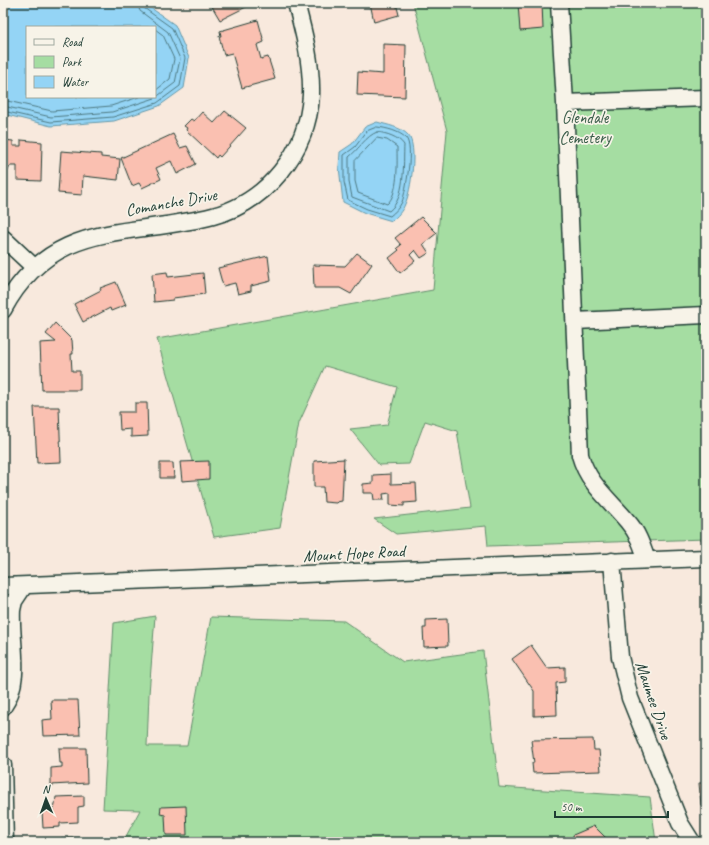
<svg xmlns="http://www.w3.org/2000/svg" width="709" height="845" font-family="Caveat,sans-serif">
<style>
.green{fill:#a5dda2;stroke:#628d6b}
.water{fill:#94d4f5;stroke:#6598a8;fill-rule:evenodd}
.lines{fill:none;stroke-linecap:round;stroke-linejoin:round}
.shore{stroke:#4e7981;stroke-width:1}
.building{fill:#fac0b1;stroke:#1f3d34}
.minor-casing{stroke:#1f3d34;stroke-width:19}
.minor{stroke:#f7f3e8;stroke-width:16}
.labels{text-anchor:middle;stroke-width:3.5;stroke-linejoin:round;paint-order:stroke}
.park-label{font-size:17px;fill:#3a5d4a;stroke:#f7f3e8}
.street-label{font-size:17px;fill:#1f3d34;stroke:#f7f3e8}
</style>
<rect width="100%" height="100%" fill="#f8e9dd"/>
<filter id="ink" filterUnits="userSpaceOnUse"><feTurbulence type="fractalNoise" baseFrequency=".025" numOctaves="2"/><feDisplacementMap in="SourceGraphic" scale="8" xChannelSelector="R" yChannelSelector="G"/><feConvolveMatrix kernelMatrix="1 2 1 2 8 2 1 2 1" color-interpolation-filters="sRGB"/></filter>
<g filter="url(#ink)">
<path class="green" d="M413,3H706V539L488,546L486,526L396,534L374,519L470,508L457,431L425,421L409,464L379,465L350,429L387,425L397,387L325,366L299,423L280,528L214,537L157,339L433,290L447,131Z
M155,616L149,694L147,746H187L211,617L344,621L403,662L483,651L499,787L650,797L656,842H123L140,810L103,809L114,623Z"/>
<path class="water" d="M3,3H144L175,25L189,58L184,88L159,106L114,121L51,126L3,114ZM27,27H155V97H27Z
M377,122C387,125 401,127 408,135C418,145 411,192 405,204C402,212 397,216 392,221L365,213L343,202L339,167L340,152L352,144L365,127Z"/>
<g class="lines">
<path class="shore" d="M155,29L163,35L174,59L170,79L155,91
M3,100L52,111L111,106L139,97
M3,106L51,117L112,112L155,98L175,83L180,59L168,32L140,11L137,3
M3,111L51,122L113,117L157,103L180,86L185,58L172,28L144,8L142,3
M377,127C386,128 399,131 406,138C414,147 406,191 402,202C399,208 395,212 390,216L367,209L348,200L344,182V155L355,147L367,131Z
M377,132C386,133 399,137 404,145C403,164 406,198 389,211L352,197L349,182V157C359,149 366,136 377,132Z
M377,138L387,140L397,147C397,162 399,194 387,204L358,193L355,181V161Z"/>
</g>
<path class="building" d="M210,3H252V4L220,20Z
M370,3H396L399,15L374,22Z
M518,3H542L543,29L520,31Z
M258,20L264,42L257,45L261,59L268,57L275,79L242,88L232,53L224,55L219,36H221L220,31Z
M383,44L406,45L405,97L357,95L358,72L383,74Z
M225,111L246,128L220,157L218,155L216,158L186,130L187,128L184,126L191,119L194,121L202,112L214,123Z
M173,134L180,148L187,146L196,164L177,174L171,161L156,168L161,179L142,188L139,183L132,186L121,158Z
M3,140L13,141V146H21V140L42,142L41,181L17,180V166H10L3,181Z
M61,151L101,154V157L120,159L118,180L83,176L82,195L58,193Z
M421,217L437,233L423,244L429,253L421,258L415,250L410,255L415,261L400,273L389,258L399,250L397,248L401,245L395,238Z
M357,253L372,264L351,294L340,288H314L313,265L345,266Z
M268,256L271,281L251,286V291L238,294L235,283L223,286L218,268Z
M167,272L168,277L203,273L205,294L173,298V300L154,302L152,274Z
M116,282L126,305L111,311L110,308L83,322L74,304L101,290L100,288Z
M55,323L72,340L73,354H71L72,371H80V390H42L40,343L56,342L46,334Z
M135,403H147L148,436L131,437V429L120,430L119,412H135Z
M34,407H59L61,462L37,463Z
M344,459L342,501L337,502L336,503L324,502L323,487H314V461Z
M209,461V479L182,481L180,462Z
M160,463H173L174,478H160Z
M391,474V484L416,483L417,502L404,503V506L390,505V493L383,494L384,500H374L373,493H363V484L373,483V475Z
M447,619L448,646L424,647L423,628H426V620Z
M531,645L547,668L565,667V682L556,683L557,715L534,716V691L512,659Z
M51,700H78L80,735L43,736L42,720L52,719Z
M593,739L594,750H599L601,771L533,773L532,763H534L531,740Z
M59,748H86L87,783L51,785V768L62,767V763H60Z
M699,783H706V805H701Z
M84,796V806L78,807V822L60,823V827L43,828L42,811H54L56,797Z
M186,806L187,835H166L165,815L160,814L161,807Z
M594,826L610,842H574L573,835Z
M61,838H89V842H62Z"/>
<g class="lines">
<g class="minor-casing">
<path id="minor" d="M559,3L565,103L580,455C588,484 610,500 628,522C638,533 642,546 647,560
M565,103L706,98
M3,238L35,268
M3,310C52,218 129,238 213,216C267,202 308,151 311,95C312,64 304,33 296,3
M575,321L706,315
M612,561L620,657L630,698L680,823L692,842
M3,586L706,558
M3,707C23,679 10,642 12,610L14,601L24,586
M3,765L5,842"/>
</g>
<use href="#minor" class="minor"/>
</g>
</g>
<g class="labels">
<g class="park-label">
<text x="585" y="123">Glendale<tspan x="585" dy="20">Cemetery</tspan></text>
</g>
<g class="street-label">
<text transform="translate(171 202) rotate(-10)" y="6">Comanche Drive</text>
<text transform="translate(354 553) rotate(-3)" y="6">Mount Hope Road</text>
<text transform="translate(654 700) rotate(71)" y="6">Maumee Drive</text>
</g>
</g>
<rect width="709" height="845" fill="none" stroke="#f7f3e8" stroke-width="16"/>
<rect x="8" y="8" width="693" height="829" fill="none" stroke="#1f3d34" stroke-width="1.5" filter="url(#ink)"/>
<rect x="26" y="26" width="130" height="72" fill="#f7f3e8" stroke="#a1aaa0"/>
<rect x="34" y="39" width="20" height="6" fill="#f7f3e8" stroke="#a1aaa0"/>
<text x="62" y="46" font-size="12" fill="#1f3d34">Road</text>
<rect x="34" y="56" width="20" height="12" fill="#a5dda2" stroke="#a1aaa0"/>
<text x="62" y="66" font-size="12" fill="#1f3d34">Park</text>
<rect x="34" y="76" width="20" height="12" fill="#94d4f5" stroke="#a1aaa0"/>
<text x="62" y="86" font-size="12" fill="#1f3d34">Water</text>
<g transform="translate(46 799) rotate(358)" stroke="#f7f3e8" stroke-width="3" paint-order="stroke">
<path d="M0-3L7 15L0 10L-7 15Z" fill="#1f3d34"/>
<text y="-6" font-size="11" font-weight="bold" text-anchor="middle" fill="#1f3d34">N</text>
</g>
<path d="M555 811v6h113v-6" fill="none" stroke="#1f3d34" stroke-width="2"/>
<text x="561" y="811" font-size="12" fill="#1f3d34" stroke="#f7f3e8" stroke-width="3" paint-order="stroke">50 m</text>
</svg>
